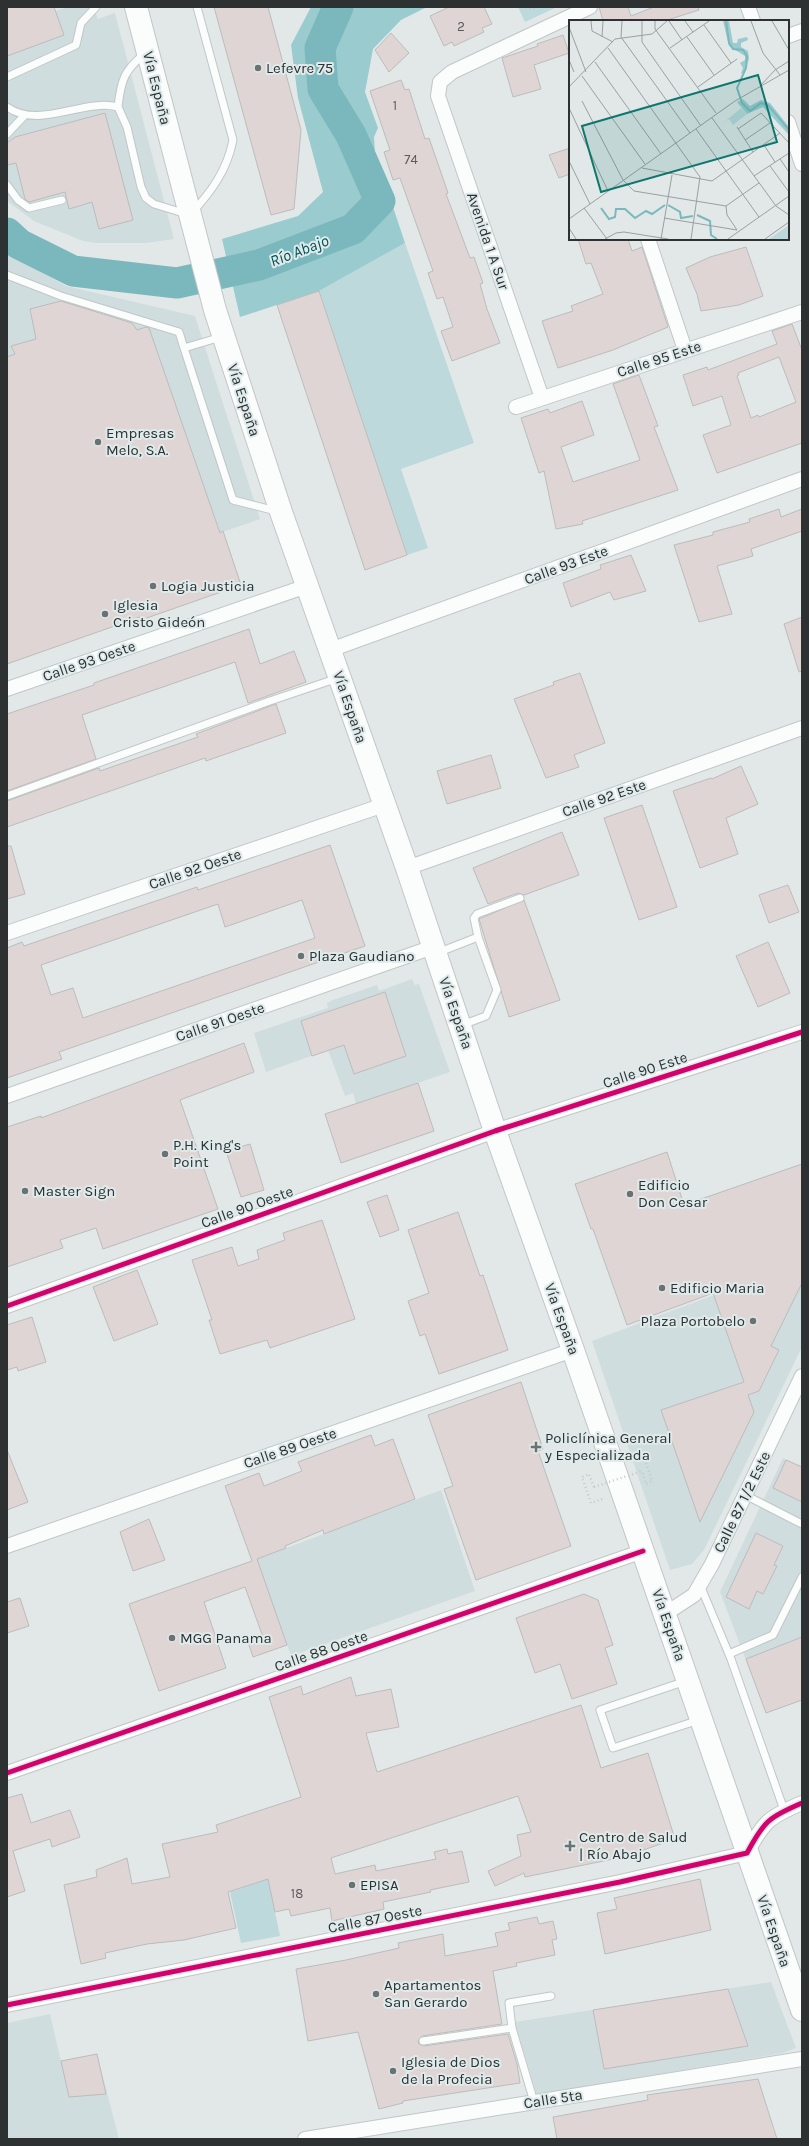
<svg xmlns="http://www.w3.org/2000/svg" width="809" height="2146" font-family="Karla,sans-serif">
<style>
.built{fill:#cfddde}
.green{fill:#bdd9db}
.forest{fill:#9acbce}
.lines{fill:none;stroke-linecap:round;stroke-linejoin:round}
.river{stroke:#7bb8bd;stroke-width:31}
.building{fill:#e0d5d5;stroke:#bbbcbc;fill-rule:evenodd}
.service-casing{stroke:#c1c6c6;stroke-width:9}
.minor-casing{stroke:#c1c6c6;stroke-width:16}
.primary-casing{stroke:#c1c6c6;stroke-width:24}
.path{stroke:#c5c7c8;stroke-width:2.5;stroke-dasharray:1 3;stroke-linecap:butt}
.service{stroke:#fbfcfc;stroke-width:7}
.minor{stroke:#fbfcfc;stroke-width:14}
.primary{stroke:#fbfcfc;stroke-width:22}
.path-bridge{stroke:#c5c7c8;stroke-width:2.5;stroke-dasharray:1 3;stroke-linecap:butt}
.cycleway-casing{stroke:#dfeaeb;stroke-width:8}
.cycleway{stroke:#d6006c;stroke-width:5}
.poi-dot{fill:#6c7172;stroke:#dfeaeb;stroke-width:1.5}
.labels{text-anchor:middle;stroke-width:4;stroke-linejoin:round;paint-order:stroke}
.number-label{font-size:13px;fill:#5a5a5b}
.poi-label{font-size:15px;fill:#2d3132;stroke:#dfeaeb;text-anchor:start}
.street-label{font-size:15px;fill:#2d3132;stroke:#dfeaeb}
.water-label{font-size:16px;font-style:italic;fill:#005155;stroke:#dfeaeb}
.inset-river{fill:none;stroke:#7bb8bd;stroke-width:2}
.inset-road{fill:none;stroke:#9a9f9f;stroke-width:1}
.view{fill:#0f766e;fill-opacity:0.15;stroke:#0f766e;stroke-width:2}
.inset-edge{fill:none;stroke:#2d3132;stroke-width:2}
</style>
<rect width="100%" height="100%" fill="#e2e8e8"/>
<path class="built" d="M67,7H93L98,19L115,13L174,239L147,243H96L83,241L34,221L7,201V29Z
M7,253L66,286L195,316L260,519L75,583L7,544Z
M412,979L415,985L419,984L450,1072L356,1104L353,1093L345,1096L328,1050L266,1072L254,1033L328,1008L327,1003L333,1000L377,985L379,991Z
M802,1164V1347L704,1550L692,1564L670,1570L592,1341L714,1295L683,1205Z
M783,1458L802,1467V1700L766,1713L720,1592Z
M441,1490L475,1591L291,1656L257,1559Z
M771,1982L796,2048L783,2053L537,2095L515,2022Z
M50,2014L61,2061L97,2054L119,2139H7V2023Z"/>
<path class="green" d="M518,7H557L525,22Z
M405,243L474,443L401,469L428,548L407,555L319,291Z
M268,1879L280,1936L241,1943L230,1892Z"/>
<path class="forest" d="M311,7H427L401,20L373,49L365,92L378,128L374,137L375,153L405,243L319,291L240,317L222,239L298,216L323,192L298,98L291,45Z"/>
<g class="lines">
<path class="river" d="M7,233L19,244L73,271L177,283L259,265L353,229L380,201L351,135L323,89L320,48L338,7"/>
</g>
<path class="building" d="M7,7H54L64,35L7,56Z
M214,7H268L301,130L294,209L271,215Z
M449,7H484L492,24L482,28L484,32L454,46L452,42L444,46L430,16Z
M599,7H628L631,16L654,7H698L699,10L664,21H603Z
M391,33L409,53L389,72L375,50Z
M563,35L569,53L534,65L541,89L513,97L502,58L538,46L537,44Z
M401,80L405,90L409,89L425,139L429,138L448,193L446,194L470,258L474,257L483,283L480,284L487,309L500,343L452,361L441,331L453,327L443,297L437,299L428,273L433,271L400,178L393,180L384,152L390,150L370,91Z
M105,113L133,220L99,229L92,202L69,209L65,192L29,202L25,199L16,163L7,165V143L15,137Z
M570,148V174L559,178L549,155Z
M578,239H628L632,251L642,247L668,327L613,350L558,368L542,321L573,311L571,306L603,294L591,263L586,264Z
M746,247L763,296L739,305L701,311L697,294L686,268L710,257Z
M319,291L407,555L365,570L277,305Z
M61,301L132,323L137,330L146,327L149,328L220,533L223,531L241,585L141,620L140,617L7,664V357L15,354L11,346L36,339L30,309Z
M792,324L802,350V443L717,473L703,435L731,425L722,396L693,406L683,375L707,367L708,370L777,344L772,331ZM779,357L796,402L759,417L758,415L751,418L737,376L739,375L738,373Z
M639,375L658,426L654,427L678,490L582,521L583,524L556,529L544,471L539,473L521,418L548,409L550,413L582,401L594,435L561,447L573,482L640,460L613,384Z
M779,509L781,517L802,509V531L751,549L753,556L717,566L732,614L699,622L674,545L713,535V532L750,522L749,519Z
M631,555L646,591L614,600L610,592L571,607L563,583L601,569L600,565Z
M802,617V671L799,672L784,624Z
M249,629L260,664L294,651L306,682L248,703L235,662L82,715L96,759L7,791V714L94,685V683Z
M580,673L605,743L574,755L579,767L546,778L514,699L554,685L553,682Z
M276,704L286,733L206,761L205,758L7,827V801L99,768L100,771L198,737L196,734Z
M491,755L501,788L447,804L437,771Z
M741,766L758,804L726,818L738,854L700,868L673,791L711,778L712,779Z
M642,805L677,907L639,920L604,818Z
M562,832L579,875L524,895L518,893L488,904L473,868Z
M330,845L365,946L59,1052L62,1059L7,1078V948L22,942L24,946L197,887L198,890ZM302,900L315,938L83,1018L73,988L51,995L41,965L218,904L225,927Z
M7,846H11L25,894L7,899Z
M788,885L799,912L769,923L759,895Z
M524,900L560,1000L509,1017L479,919Z
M768,942L790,993L758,1007L736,956Z
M385,992L406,1056L354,1074L344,1045L312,1056L301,1021Z
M244,1043L254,1072L180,1100L218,1209L103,1249L96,1228L60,1240L63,1248L7,1267V1127L41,1116V1118Z
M418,1083L434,1131L341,1163L325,1114Z
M250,1144L264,1190L241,1197L226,1151Z
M667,1152L684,1205L802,1164V1283L771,1346L779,1350L759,1391L748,1395L754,1412L700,1522L661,1410L744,1382L713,1293L627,1325L593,1229H591L575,1184Z
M387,1195L399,1230L380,1237L367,1202Z
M458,1212L480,1276L483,1275L508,1350L439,1374L425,1334L420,1336L408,1301L429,1293L408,1230Z
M322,1220L355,1319L270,1348L267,1340L220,1354L209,1320H212L192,1260L232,1247L238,1266L259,1259L257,1250L285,1240L283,1233Z
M137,1270L158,1324L114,1341L93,1287Z
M32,1317L46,1362L18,1371L17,1367L7,1370V1325Z
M521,1382L543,1449L538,1451L571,1546L476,1580L444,1489L453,1486L428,1415Z
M371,1435L375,1446L393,1439L415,1499L324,1534L323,1530L285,1546L286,1548L257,1559L287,1645L253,1657L248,1642L263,1637L245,1587L204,1602L226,1668L159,1691L129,1604L252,1561L225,1486L259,1473L264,1486L302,1471L298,1462Z
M7,1450L28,1502L7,1510Z
M786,1460L802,1467V1502L773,1488Z
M149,1519L165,1560L133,1571L120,1532Z
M756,1533L783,1546L774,1565L777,1566L763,1594L757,1591L749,1609L726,1597Z
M584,1594L598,1600L613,1645L605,1648L617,1684L572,1699L560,1664L535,1673L516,1618Z
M20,1598L29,1626L7,1633V1602Z
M802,1637V1700L766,1713L746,1659Z
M351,1677L356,1696L391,1689L399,1727L366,1733L377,1772L581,1705L601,1768L648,1753L675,1839L623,1857L525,1877L524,1873L495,1886L488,1871L521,1856L517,1835L531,1832L518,1796L331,1858L335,1874L375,1865L376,1871L436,1859L434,1852L447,1849L448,1854L462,1851L469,1882L430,1890L431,1892L383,1902L384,1909L332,1921L330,1908L291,1916L289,1909L275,1912L268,1879L228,1892L236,1928L184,1940L147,1944L105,1953L106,1958L81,1964L64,1885L97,1877L96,1870L127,1858L132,1884L170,1877L162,1844L218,1832L216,1825L301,1797L269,1697L301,1686L303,1695Z
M22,1794L31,1823L70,1810L80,1837L52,1847L50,1839L13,1851L25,1891L7,1897V1798Z
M700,1879L711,1930L605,1954L597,1913L617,1909L614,1898Z
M537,1917L539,1924L553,1921L557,1939L552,1940L555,1955L516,1963L517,1966L493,1971L502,2024L422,2036L418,2041L419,2044L424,2046L508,2034L517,2064L520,2083L403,2101V2103L379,2109L358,2032L308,2041L296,1969L346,1960L399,1948L398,1943L443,1934L445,1956L498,1946L495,1933L510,1930L508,1923Z
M728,1989L748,2046L604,2069L593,2010Z
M97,2054L106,2094L69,2097L61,2061Z
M758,2079L777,2139H557L553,2117L648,2100L647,2095Z"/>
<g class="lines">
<g class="service-casing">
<path id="service" d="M7,77L76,45L81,23L96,7
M7,107C40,130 83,98 118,107C121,80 124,71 144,54
M118,107L127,127L141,187L146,198L154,204L190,215C211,192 227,171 233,140L197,7
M7,134L24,116
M7,185L18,200L29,208L62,200
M7,275L61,296L179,332L184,348
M221,337L184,348L233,500L276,511
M7,796L267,702L338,678
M437,953L478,937
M462,1025L486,1016L497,990L478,937L474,918L477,914L520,898
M745,1495L802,1524
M700,1585L731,1659L784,1810
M729,1654L773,1635L802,1577
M686,1681L600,1710L613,1748L699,1720
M512,2028L509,2003L551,1996
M423,2041L512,2028L534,2102"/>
</g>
<g class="minor-casing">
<path id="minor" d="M748,7L753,21
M788,36L802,31
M788,122L802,164
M648,239L685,350
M542,398L438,96L440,82L452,72L590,7
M516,407L802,312
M330,650L802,479
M7,689L307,586
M407,868L802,728
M7,933L384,805
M7,1096L433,947
M7,1306L495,1131L802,1032
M7,1546L573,1350
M665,1614L694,1595L712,1564L802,1376
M7,1773L643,1551
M7,2005L620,1882L747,1853C764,1821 769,1817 802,1803
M305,2139L802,2059"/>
</g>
<g class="primary-casing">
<path id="primary" d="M136,7L215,310L281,512L407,868L495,1131L573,1350L802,2010"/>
</g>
<path class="path" d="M526,7L533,9L538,7
M631,1461L644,1457L652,1481L646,1484L642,1471
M594,1487L589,1474L582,1477L591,1503L605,1498"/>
<use href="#service" class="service"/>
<use href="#minor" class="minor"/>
<use href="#primary" class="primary"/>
<path class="path-bridge" d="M594,1487L642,1471"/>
<g class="cycleway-casing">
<path id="cycleway" d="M7,1306L495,1131L802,1032
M7,1773L643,1551
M7,2005L620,1882L747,1853C764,1821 769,1817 802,1803"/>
</g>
<use href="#cycleway" class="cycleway"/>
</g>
<g class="poi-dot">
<circle cx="258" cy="68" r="4"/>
<circle cx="98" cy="442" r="4"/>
<circle cx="153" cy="586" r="4"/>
<circle cx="105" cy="614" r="4"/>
<circle cx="301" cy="956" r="4"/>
<circle cx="165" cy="1154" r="4"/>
<circle cx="25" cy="1191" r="4"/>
<circle cx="630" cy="1194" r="4"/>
<circle cx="662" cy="1288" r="4"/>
<circle cx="753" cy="1321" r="4"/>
<path d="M534 1441h4v4h4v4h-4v4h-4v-4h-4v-4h4z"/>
<circle cx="172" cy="1638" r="4"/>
<path d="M568 1840h4v4h4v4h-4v4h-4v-4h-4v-4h4z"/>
<circle cx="352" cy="1885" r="4"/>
<circle cx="376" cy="1994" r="4"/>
<circle cx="393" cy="2071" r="4"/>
</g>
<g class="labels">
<g class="number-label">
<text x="461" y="31">2</text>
<text x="395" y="110">1</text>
<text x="411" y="164">74</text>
<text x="297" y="1898">18</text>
</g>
<g class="poi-label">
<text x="266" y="73">Lefevre 75</text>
<text x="106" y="438">Empresas<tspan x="106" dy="17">Melo, S.A.</tspan></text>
<text x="161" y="591">Logia Justicia</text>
<text x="113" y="610">Iglesia<tspan x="113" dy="17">Cristo Gideón</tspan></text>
<text x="309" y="961">Plaza Gaudiano</text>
<text x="173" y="1150">P.H. King's<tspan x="173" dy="17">Point</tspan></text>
<text x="638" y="1190">Edificio<tspan x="638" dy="17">Don Cesar</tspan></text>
<text x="33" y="1196">Master Sign</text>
<text x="670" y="1293">Edificio Maria</text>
<text x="745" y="1326" text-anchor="end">Plaza Portobelo</text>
<text x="545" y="1443">Policlínica General<tspan x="545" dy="17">y Especializada</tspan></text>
<text x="180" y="1643">MGG Panama</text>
<text x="579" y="1842">Centro de Salud<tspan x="579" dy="17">| Río Abajo</tspan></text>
<text x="360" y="1890">EPISA</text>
<text x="384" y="1990">Apartamentos<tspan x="384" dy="17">San Gerardo</tspan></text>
<text x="401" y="2067">Iglesia de Dios<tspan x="401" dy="17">de la Profecia</tspan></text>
</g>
<g class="street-label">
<text transform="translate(157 88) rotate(76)" y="5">Vía España</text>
<text transform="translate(488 241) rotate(71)" y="5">Avenida 1 A Sur</text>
<text transform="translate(659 359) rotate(-18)" y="5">Calle 95 Este</text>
<text transform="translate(244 400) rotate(72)" y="5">Vía España</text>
<text transform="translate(566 565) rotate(-20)" y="5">Calle 93 Este</text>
<text transform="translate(89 661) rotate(-19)" y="5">Calle 93 Oeste</text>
<text transform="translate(350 707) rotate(71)" y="5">Vía España</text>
<text transform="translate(604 798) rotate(-19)" y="5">Calle 92 Este</text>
<text transform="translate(195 869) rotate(-19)" y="5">Calle 92 Oeste</text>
<text transform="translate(456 1013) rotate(71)" y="5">Vía España</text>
<text transform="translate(220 1022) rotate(-19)" y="5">Calle 91 Oeste</text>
<text transform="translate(645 1070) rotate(-18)" y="5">Calle 90 Este</text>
<text transform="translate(247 1207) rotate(-20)" y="5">Calle 90 Oeste</text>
<text transform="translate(562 1319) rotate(70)" y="5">Vía España</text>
<text transform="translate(290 1448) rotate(-19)" y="5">Calle 89 Oeste</text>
<text transform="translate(742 1502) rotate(-64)" y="5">Calle 87 1/2 Este</text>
<text transform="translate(669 1625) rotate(71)" y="5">Vía España</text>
<text transform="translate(321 1651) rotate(-19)" y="5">Calle 88 Oeste</text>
<text transform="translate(375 1919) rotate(-11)" y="5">Calle 87 Oeste</text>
<text transform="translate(774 1931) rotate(71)" y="5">Vía España</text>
<text transform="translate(553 2099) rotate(-9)" y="5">Calle 5ta</text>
</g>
<g class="water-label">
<text transform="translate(299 250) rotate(-21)" y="6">Río Abajo</text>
</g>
</g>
<g transform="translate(569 20)">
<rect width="220" height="220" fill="#e2e8e8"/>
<path d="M172,88L178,94L164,105L160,99L154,103ZM220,205V219H200Z" fill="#bdd9db"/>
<path d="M154,1H160L164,23H168L169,19L178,17L179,20L172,23V27L179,31L180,39L175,54L172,53L174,48L171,43L176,40V36L160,26ZM174,79L181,86L192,80L201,83L220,107V115L194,87L178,94L168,82Z" fill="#9acbce"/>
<path class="inset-river" d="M157,1L160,23L164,29L174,30L178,36L177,48L168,68L173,83L181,91L192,83L199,85L220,110M99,185L111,192L112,198L124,196M32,188L40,199L46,197L47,189H56L66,198L77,191L83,194L96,185M128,195L141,201L142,215L148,219"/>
<path class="inset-road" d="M22,1L23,11L44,22M53,1L52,17L121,113M73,1V22L132,106M86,1V9L147,93M100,1L113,20M116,1L124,12M182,1L194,33L211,55M203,1L220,30M135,5L162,43M0,7L17,52M33,17L34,1M118,17L145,55M39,28L131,157L122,219M101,28L140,1M0,40L5,52M26,42L92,134M13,56L76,144M192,65L206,50L220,41M0,67L46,19L83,14L98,1M129,67L168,39M13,81L54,160L65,171L157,186M0,88L39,171M143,98L207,186L220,195M168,107L184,132M127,109L190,197M169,109L192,93L220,123M176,120L201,103M195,125L206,142M211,139L220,152M0,141L21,184M201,146L220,172M73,148L143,161L211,113M185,156L220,133M157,186L190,163M157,186L158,195L168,210M15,188L38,219M95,198L168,210M0,199L166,81L220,50M0,208L7,219M36,219L47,213L55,212L99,219M92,219L103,155M159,219L220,176M196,219L220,202"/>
<path class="view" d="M189,55L208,122L32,172L13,106Z"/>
<rect width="220" height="220" class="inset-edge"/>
</g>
<rect width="809" height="2146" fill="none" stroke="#2d3132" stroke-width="16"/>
</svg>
